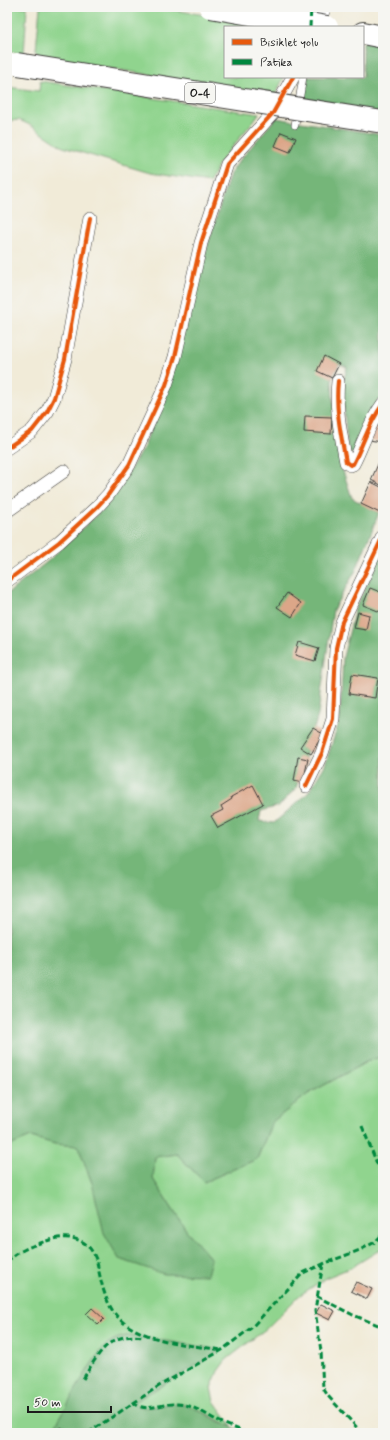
<svg xmlns="http://www.w3.org/2000/svg" width="390" height="1440" font-family="Mynerve,sans-serif">
<style>
.green{fill:#90d48e;stroke:#567855}
.forest{fill:#74b679;stroke:#48694a}
.building{fill:#dca688}
.lines{fill:none;stroke-linecap:round;stroke-linejoin:round}
.lane-casing{stroke:#3c3b38;stroke-width:8}
.street-casing{stroke:#3c3b38;stroke-width:14}
.highway-casing{stroke:#3c3b38;stroke-width:24}
.lane{stroke:#fff;stroke-width:7}
.street{stroke:#fff;stroke-width:13}
.highway{stroke:#fff;stroke-width:22}
.highway-bridge-casing{stroke:#3c3b38;stroke-width:24;stroke-linecap:butt}
.highway-bridge{stroke:#fff;stroke-width:22}
.quiet{stroke:#00873e;stroke-width:3;stroke-dasharray:6 3;stroke-linecap:butt}
.cycleway-casing{stroke:#f6f6f2;stroke-width:6}
.cycleway{stroke:#e8590c;stroke-width:4}
.labels{text-anchor:middle;stroke-width:3.5;stroke-linejoin:round;paint-order:stroke}
.shield{fill:#f6f6f2;stroke:#5d5d5c;stroke-width:1}
.shield-label{font-size:12px;font-weight:bold;fill:#1c1c1c}
</style>
<rect width="100%" height="100%" fill="#f6f6f2"/>
<filter id="ink" filterUnits="userSpaceOnUse"><feTurbulence type="fractalNoise" baseFrequency=".025" numOctaves="2"/><feDisplacementMap in="SourceGraphic" scale="8" xChannelSelector="R" yChannelSelector="G"/><feConvolveMatrix kernelMatrix="1 2 1 2 8 2 1 2 1" color-interpolation-filters="sRGB"/></filter>
<filter id="wash" filterUnits="userSpaceOnUse"><feTurbulence type="fractalNoise" baseFrequency=".012" numOctaves="4" result="noise"/><feDisplacementMap in="SourceGraphic" scale="16" xChannelSelector="R" yChannelSelector="G"/><feGaussianBlur stdDeviation="0.9" result="paint"/><feColorMatrix in="noise" values="0 0 0 0 0 0 0 0 0 0 0 0 0 0 0 0 0 1.4 0 .05"/><feComposite in="paint" operator="in"/></filter>
<g filter="url(#wash)">
<rect width="100%" height="100%" fill="#f1ebd8"/>
<path class="green" d="M7,7H27L24,54L7,51Z
M40,7H155L280,27H225V77H284L275,95L39,57L36,50Z
M40,81L259,114L220,162L209,182L150,173L63,147L30,125L19,120L7,121V87L39,91Z
M383,1056V1248L352,1267L328,1277L300,1295L267,1328L226,1360L218,1371L211,1388L214,1401L233,1427C214,1419 196,1404 175,1404C160,1403 145,1414 133,1402L222,1350L98,1354L55,1427L50,1433H7V1147L31,1137L55,1144L78,1146L92,1183L211,1259L186,1230L153,1179L155,1157L177,1154L204,1182L257,1159L272,1122L308,1094L368,1061Z"/>
<path class="forest" d="M363,42L383,45V113L303,101L307,77H363Z
M276,118L383,135V397L376,405L354,454L348,453L342,387L347,367L339,364L332,378L333,401L341,465L352,498L379,513L356,570L333,610L318,715L296,788L279,806L261,811L259,821L274,823L308,793L325,765L340,719L343,657L355,609L383,552V1056L368,1061L308,1094L272,1122L257,1159L204,1182L177,1154L155,1157L153,1179L186,1230L211,1259L207,1275L164,1274L119,1259L104,1233L92,1183L78,1146L55,1144L31,1137L7,1147V594L48,561L109,503L145,445L230,174L239,161Z
M130,1335L222,1350L134,1402C143,1414 161,1403 175,1404C192,1404 203,1413 218,1421C227,1425 237,1429 247,1433H50L55,1426C69,1404 89,1361 107,1344C113,1339 122,1337 130,1335Z"/>
<g id="blocks">
<path class="building" d="M281,132L296,138L290,152L275,146Z
M324,356L339,364L332,378L317,371Z
M305,416L332,417L331,434L304,432Z
M370,424L383,426V442L368,440Z
M379,462L383,464V486L371,480Z
M371,482L383,488L382,514L361,504Z
M370,588L383,593V613L363,605Z
M287,593L301,603L292,617L277,607Z
M358,612L369,615L366,630L354,628Z
M299,642L319,648L315,661L295,655Z
M352,674L378,678L375,698L349,694Z
M313,728L323,734L311,754L300,747Z
M298,757L308,759L303,783L294,781Z
M253,785L263,804L218,828L211,816L223,810L221,806L232,799L231,797Z
M356,1282L372,1289L367,1299L351,1291Z
M321,1304L335,1311L330,1320L316,1313Z
M92,1308L104,1319L98,1325L86,1314Z
M61,1427L70,1433H57Z"/>
</g>
</g>
<g filter="url(#ink)">
<use href="#blocks" fill-opacity="0" stroke="#3c3b38" stroke-width="1"/>
<g class="lines">
<g class="lane-casing">
<path id="lane" d="M295,125L303,77"/>
</g>
<g class="street-casing">
<path id="street" d="M316,27L325,7
M338,381C335,409 341,435 346,462L350,465L353,464C364,443 368,424 383,404
M7,448L32,431L47,412L54,398L65,359L90,218
M7,511L64,471
M7,581L59,542L97,507L108,495L129,465L166,385L175,357L201,243L227,164L273,113L293,77
M306,786L322,753L333,719L336,648L342,622L383,536"/>
</g>
<g class="highway-casing">
<path id="highway" d="M363,33L383,37"/>
</g>
<use href="#lane" class="lane"/>
<use href="#street" class="street"/>
<use href="#highway" class="highway"/>
<g class="highway-bridge-casing">
<path id="highway-bridge" d="M210,7L327,27
M17,64L383,122"/>
</g>
<use href="#highway-bridge" class="highway-bridge"/>
<path class="quiet" d="M310,27L311,7
M362,1126L378,1166L383,1174
M7,1262C17,1251 35,1244 50,1240C66,1235 86,1237 94,1255C97,1260 98,1267 99,1272C103,1290 108,1311 124,1323C152,1343 190,1345 222,1350
M323,1264L315,1310L321,1351L323,1388L328,1396L362,1433
M316,1296L353,1315L383,1327
M83,1379C99,1353 108,1332 143,1337
M133,1402C145,1414 160,1403 175,1404C192,1404 203,1413 218,1421C227,1425 237,1429 247,1433
M88,1433L159,1386L222,1350L251,1328L303,1273L323,1264L360,1250L375,1242L383,1234"/>
<g class="cycleway-casing">
<path id="cycleway" d="M338,381C335,409 341,435 346,462L350,465L353,464C364,443 368,424 383,404
M7,448L32,431L47,412L54,398L65,359L90,218
M7,581L59,542L97,507L108,495L129,465L166,385L175,357L201,243L227,164L273,113L293,77
M306,786L322,753L333,719L336,648L342,622L383,536"/>
</g>
<use href="#cycleway" class="cycleway"/>
</g>
</g>
<g class="labels">
<rect class="shield" x="185" y="83" width="30" height="20" rx="3"/>
<g class="shield-label">
<text x="200" y="97">O-4</text>
</g>
</g>
<rect width="390" height="1440" fill="none" stroke="#f6f6f2" stroke-width="24"/>
<rect x="224" y="26" width="140" height="52" fill="#f6f6f2" stroke="#9f9f9c"/>
<rect x="232" y="39" width="20" height="6" fill="#e8590c" stroke="#9f9f9c"/>
<text x="260" y="46" font-size="12" fill="#1c1c1c">Bisiklet yolu</text>
<rect x="232" y="59" width="20" height="6" fill="#00873e" stroke="#9f9f9c"/>
<text x="260" y="66" font-size="12" fill="#1c1c1c">Patika</text>
<path d="M28 1406v6h83v-6" fill="none" stroke="#1c1c1c" stroke-width="2"/>
<text x="34" y="1406" font-size="12" fill="#1c1c1c" stroke="#f6f6f2" stroke-width="3" paint-order="stroke">50 m</text>
</svg>
